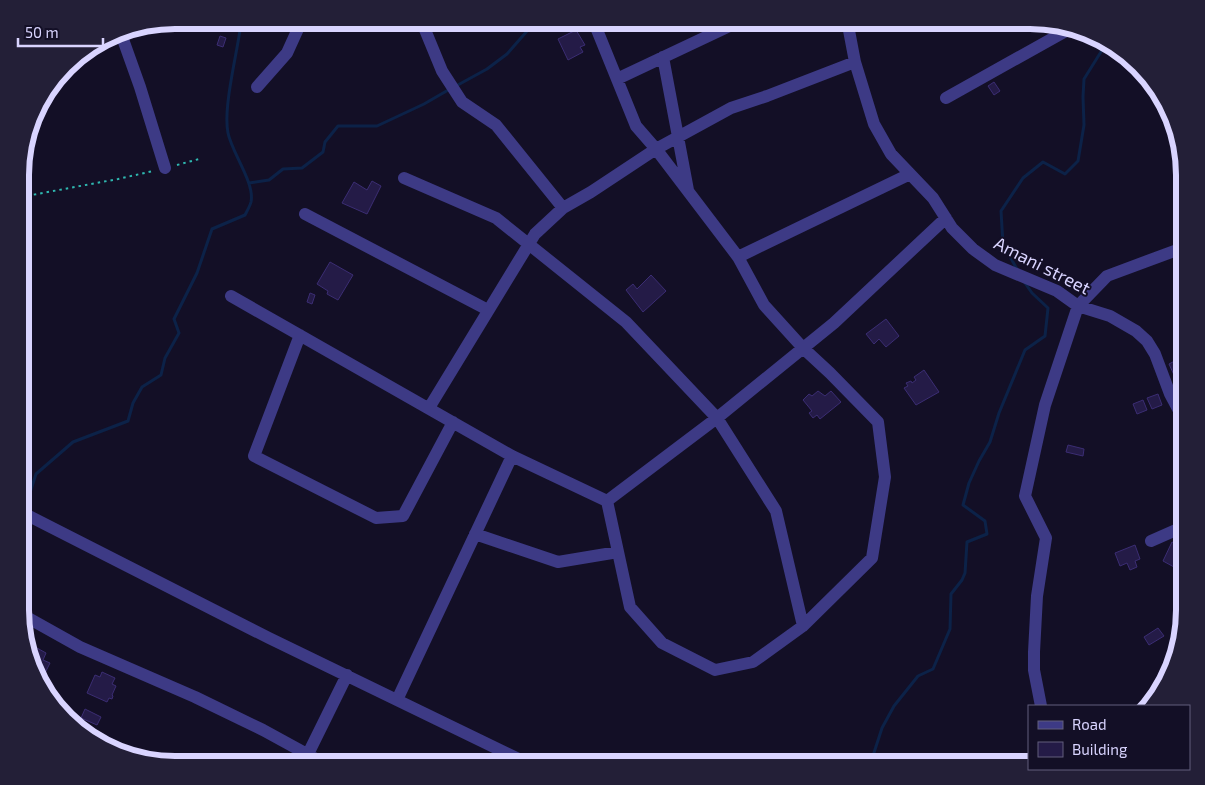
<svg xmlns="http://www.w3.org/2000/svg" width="1205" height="785" font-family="'Exo 2',sans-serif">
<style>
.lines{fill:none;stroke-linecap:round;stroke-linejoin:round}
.stream{stroke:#0c2248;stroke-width:3}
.building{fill:#241b47;stroke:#3b2d73}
.path{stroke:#2fb8b0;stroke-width:2;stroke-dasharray:2.5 4;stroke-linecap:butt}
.minor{stroke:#3d3a85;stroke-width:12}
.labels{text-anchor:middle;stroke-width:4;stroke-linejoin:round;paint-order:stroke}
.street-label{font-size:18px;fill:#d9d4ff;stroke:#130f26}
.rim{fill:none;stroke:#d9d4ff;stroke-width:6}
</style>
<rect width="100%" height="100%" fill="#130f26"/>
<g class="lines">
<path class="stream" d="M456,86L487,69L507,54L528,30L544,20
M249,183L269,180L283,169L302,168L323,152L325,142L338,126H377L424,104L450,89
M1018,271L1003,244L1001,211L1023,178L1043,162L1065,174L1078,161L1084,125L1083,97L1084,79L1104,47L1116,46
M25,508L36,474L73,442L128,421L133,403L142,387L161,375L165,358L179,333L174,319L197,273L212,229L245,215C247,211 250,206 251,202C255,183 232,153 228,133C223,109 236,58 240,30L247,20
M870,765L882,728L894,706L918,676L933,669L950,629L951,594L962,580L965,573L967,542L987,534L985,521L963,505L969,483L979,461L990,442L999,413L1025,350L1045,336L1048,308L1032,293L1025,283"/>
</g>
<path class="building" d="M870,20H895L897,24L883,30L882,27L875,31Z
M576,30L585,45L580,47L583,52L568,60L558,39Z
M220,36L226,38L223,47L217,45Z
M994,82L1000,91L994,95L988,86Z
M372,181L381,186L367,214L342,203L354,182L367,190Z
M330,262L353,275L338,300L327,294L328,291L317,284Z
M651,275L666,291L643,312L626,290L633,284L637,289Z
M310,293L315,295L312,304L307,302Z
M1185,314V327H1183L1178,317Z
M886,319L899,336L886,347L879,339L874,344L866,334Z
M1184,356L1185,363L1176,367L1179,372L1174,375L1169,364Z
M924,370L939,392L916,405L904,388L908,386L906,383L911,381L912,383L916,380L914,377Z
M818,391L825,396L831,391L841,402L820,419L817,415L813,418L809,413L812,411L803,400L809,394L812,396Z
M1158,394L1162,405L1152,409L1147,398Z
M1143,400L1147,410L1137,414L1133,404Z
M1068,445L1084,449L1083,456L1066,452Z
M1172,542L1185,548V558L1180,556L1174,567L1163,561Z
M1135,545L1140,559L1135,561L1137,567L1130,570L1127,563L1120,566L1115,553Z
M1158,628L1164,636L1149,645L1144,637Z
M37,648L46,653L43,660L50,663L42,679L37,677L29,653L30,650L35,653Z
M102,672L115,678L112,684L116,686L112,695L113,696L112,699L109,698L107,702L87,693L95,675L100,677Z
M85,709L101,717L97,725L81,718Z"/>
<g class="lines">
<path class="path" d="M177,165L199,159
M21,197L118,179L153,171"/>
<path class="minor" d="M421,20L442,71L462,102L496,125L563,208
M593,20L636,126L656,149L738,257L764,305L803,348L830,373L878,422L885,477L872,558L803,626L753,662L715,670L662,643L630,607L607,501
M847,20L855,62L874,124L891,154L933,198L952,228L973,249L995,265L1057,291L1078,306L1110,316L1136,331L1147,341L1155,354L1170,394L1185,422
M120,31L140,87L165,168
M663,57L688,190
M617,79L742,20
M257,87L287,53L302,20
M946,98L1073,27
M404,178L496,218L626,322L717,418L776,511L803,626
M305,214L488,310
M738,257L910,174
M231,296L512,456L607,501L717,418L834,323L946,218
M300,335L254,456L376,518L403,516L453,422
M429,408L535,234L563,208L591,192L656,149L731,108L767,96L855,62
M21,512L269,638L531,765
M475,534L558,562L618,552
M1151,541L1185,526
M21,614L80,647L195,697L263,730L327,765
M397,700L512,456
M1041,706L1034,670V652L1037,596L1046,538L1025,496L1045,405L1078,306L1107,276L1185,247
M308,754L347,675"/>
</g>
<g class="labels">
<g class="street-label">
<text transform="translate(1042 266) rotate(27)" y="6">Amani street</text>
</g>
</g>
<path d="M0 0H1205V785H0ZM175 29H1030A146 146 0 0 1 1176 175V610A146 146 0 0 1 1030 756H175A146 146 0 0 1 29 610V175A146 146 0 0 1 175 29Z" fill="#231f37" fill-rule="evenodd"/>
<path class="rim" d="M175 29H1030A146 146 0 0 1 1176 175V610A146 146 0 0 1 1030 756H175A146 146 0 0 1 29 610V175A146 146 0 0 1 175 29Z"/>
<rect x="1028" y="705" width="162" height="65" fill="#130f26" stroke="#625e7d"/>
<rect x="1038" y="721" width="25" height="8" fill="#3d3a85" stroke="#625e7d"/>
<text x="1072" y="730" font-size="15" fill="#d9d4ff">Road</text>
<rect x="1038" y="742" width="25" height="15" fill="#241b47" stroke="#625e7d"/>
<text x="1072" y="755" font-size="15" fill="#d9d4ff">Building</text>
<path d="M18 38v8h85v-8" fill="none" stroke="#d9d4ff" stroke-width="2.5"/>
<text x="25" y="38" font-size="15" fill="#d9d4ff" stroke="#130f26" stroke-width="4" paint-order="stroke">50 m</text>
</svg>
